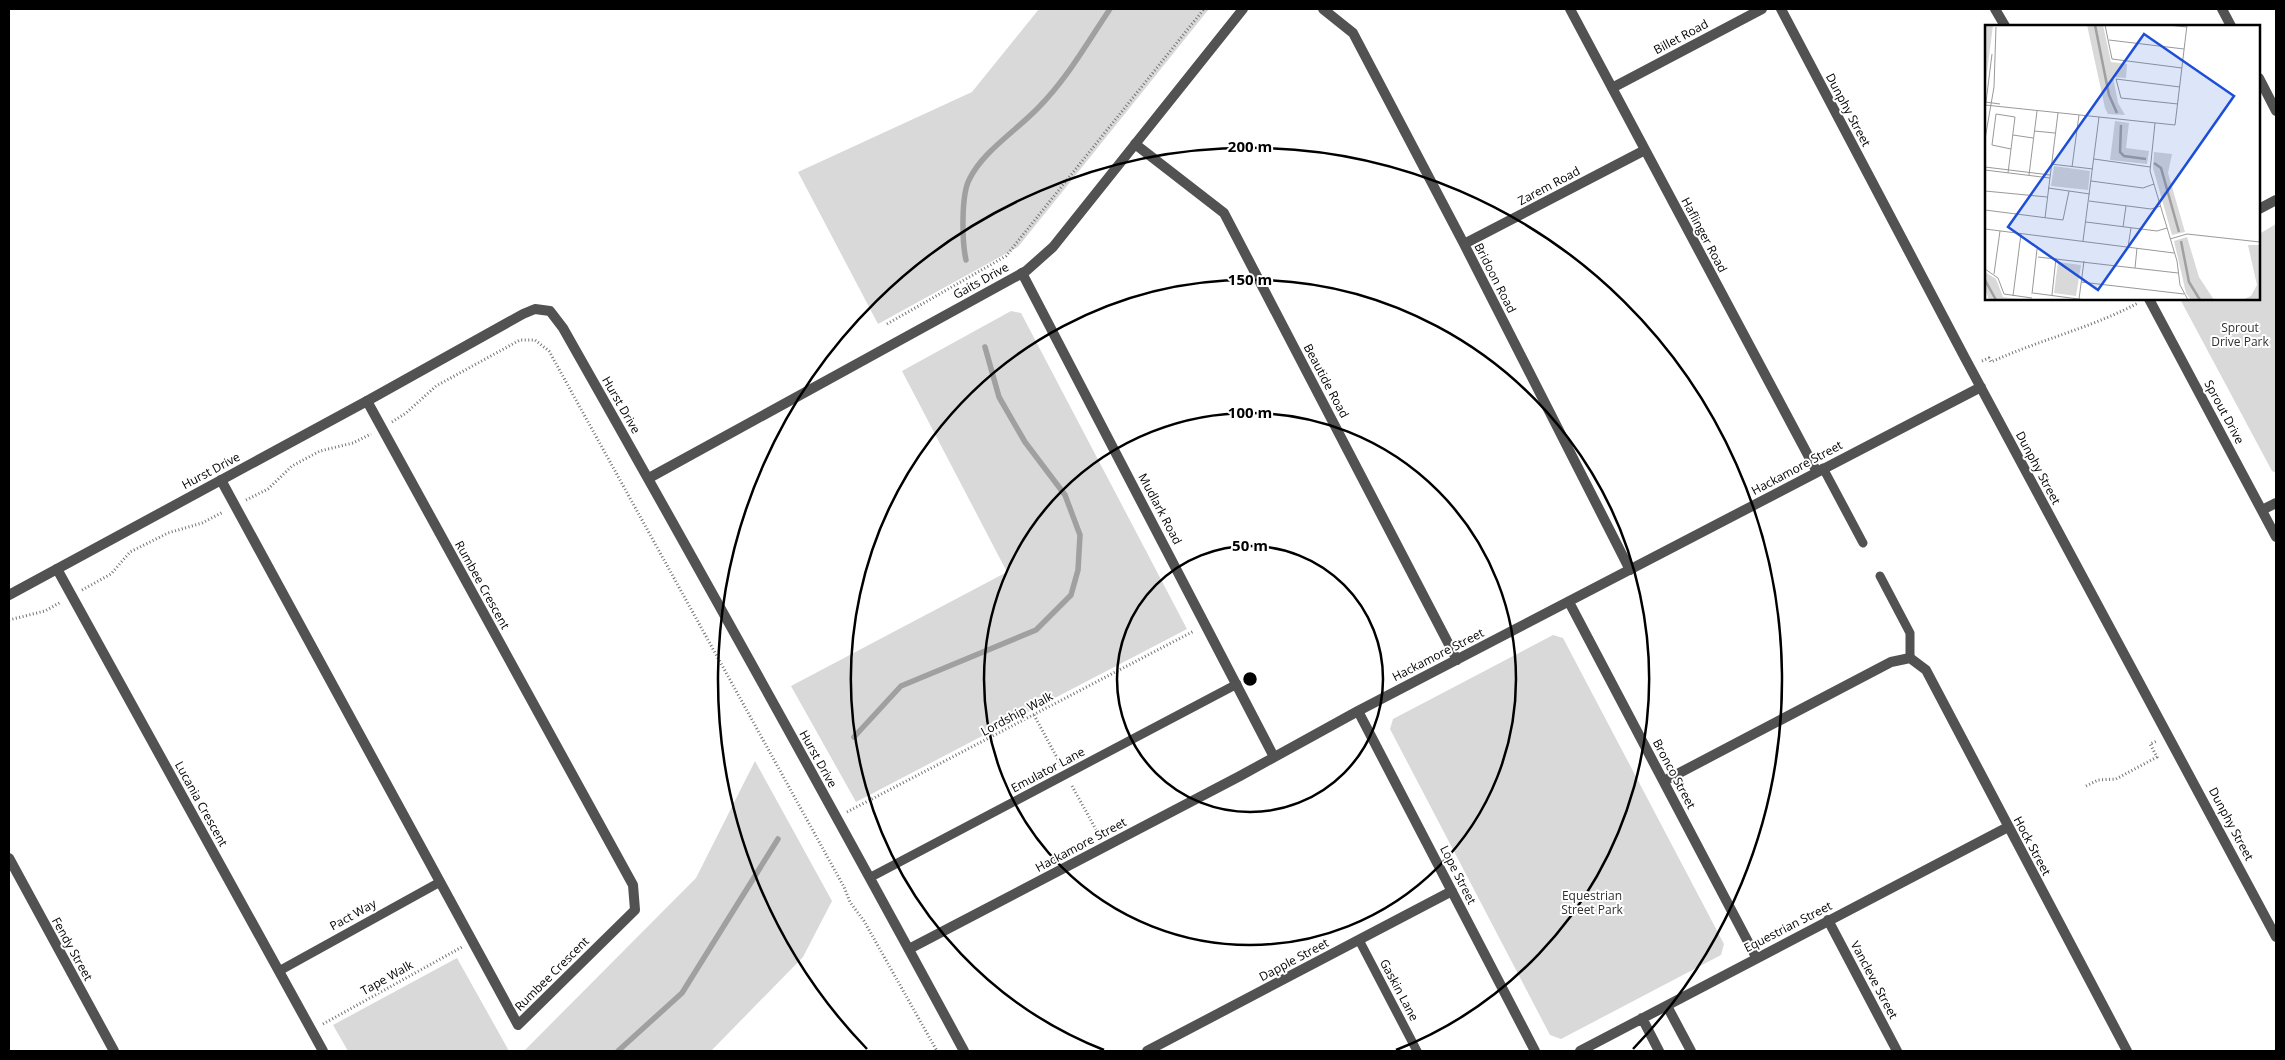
<svg xmlns="http://www.w3.org/2000/svg" width="2285" height="1060" font-family="'Open Sans',sans-serif">
<style>
.green{fill:#d9d9d9}
.lines{fill:none;stroke-linecap:round;stroke-linejoin:round}
.stream{stroke:#a0a0a0;stroke-width:5.5}
.path{stroke:#747474;stroke-width:3;stroke-dasharray:1 2.5;stroke-linecap:butt}
.service{stroke:#525252;stroke-width:9}
.minor{stroke:#525252;stroke-width:10}
.tertiary{stroke:#525252;stroke-width:10}
.ring{fill:none;stroke:#000;stroke-width:2.5}
.labels{text-anchor:middle;stroke-width:4;stroke-linejoin:round;paint-order:stroke}
.street-label{font-size:12px;fill:#000;stroke:#fff}
.park-label{font-size:12px;fill:#303030;stroke:#fff}
.inset-river{fill:none;stroke:#a0a0a0;stroke-width:2.5}
.inset-road{fill:none;stroke:#999;stroke-width:1}
.view{fill:#1d4ed8;fill-opacity:0.15;stroke:#1d4ed8;stroke-width:2.5}
.inset-edge{fill:none;stroke:#000;stroke-width:2.5}
.centre{fill:#000;stroke:#fff;stroke-width:2.5}
.ring-label{font-size:15px;text-anchor:middle;font-weight:bold;fill:#000;stroke:#fff;stroke-width:4;stroke-linejoin:round;paint-order:stroke}
</style>
<rect width="100%" height="100%" fill="#fff"/>
<path class="green" d="M1039,9H1209L1018,247L878,324L798,172L972,92Z
M2276,224V473L2272,471L2180,299H2259V234Z
M1011,311L1021,313L1187,629L856,802L791,686L1007,572L902,371Z
M1553,635L1563,638L1724,944L1721,955L1561,1039L1550,1035L1390,729L1393,719Z
M755,761L832,901L803,957L711,1051H524L696,878Z
M457,958L509,1051H348L333,1025Z"/>
<g class="lines">
<path class="stream" d="M966,260C962,242 961,196 969,180C982,152 1017,130 1038,108C1067,79 1087,43 1110,9
M854,737L901,686L1036,630L1071,595L1078,570L1080,535L1065,495L1025,442L999,397L985,347
M618,1051L682,993L778,839"/>
<path class="path" d="M887,324L1006,256L1204,9
M1982,361L1989,358L1991,362C2039,340 2091,328 2138,303
M392,422L406,413L436,386L520,340H535L549,351L844,887L850,902L864,921L937,1051
M246,500L268,489L292,466L320,451L353,443L371,434
M82,590L111,574L130,552L168,533L202,523L223,512
M9,620L45,611L61,602
M1034,715L1061,765
M1072,786L1099,835
M2086,786L2098,780L2116,779L2157,757L2150,744L2157,741
M847,812L1194,631
M323,1024L462,947"/>
<path class="service" d="M1823,468L1863,543
M1880,576L1910,633V658
M871,877L1237,684
M1359,940L1417,1051
M279,971L440,882"/>
<path class="minor" d="M1323,9L1353,33L1464,244L1630,570
M1570,9L1817,472
M1781,9L1965,358L2276,937
M1995,9L2005,26
M2222,9L2231,26
M2259,78L2276,111
M1612,88L1762,9
M1135,144L1224,213L1457,660
M2259,209L2276,200
M1464,244L1645,150
M1022,273L1274,757
M2149,299L2276,537
M221,480L518,1025L635,910L633,885L367,401
M2262,510L2276,503
M57,569L323,1051
M1569,602L1756,957
M1358,711L1535,1051
M1664,781L1891,662L1910,658L1926,670L2127,1051
M9,858L114,1051
M1828,920L1897,1051
M909,949L1240,776L1358,711L1981,387
M1667,1006L1691,1051
M1642,1018L1659,1051
M1147,1051L1452,891
M1580,1051L2008,827"/>
<path class="tertiary" d="M649,478L1026,271L1053,247L1243,9
M9,595L367,401L523,314L535,309L550,311L563,328C699,568 833,809 964,1051"/>
</g>
<g class="ring">
<circle cx="1250" cy="679" r="133"/>
<circle cx="1250" cy="679" r="266"/>
<path d="M1104 1050A399 399 0 1 1 1396 1050"/>
<path d="M867 1049A532 532 0 1 1 1633 1049"/>
</g>
<g class="labels">
<g class="street-label">
<text transform="translate(1681 37) rotate(-28)" y="4">Billet Road</text>
<text transform="translate(1848 110) rotate(62)" y="4">Dunphy Street</text>
<text transform="translate(1549 186) rotate(-28)" y="4">Zarem Road</text>
<text transform="translate(1704 235) rotate(62)" y="4">Haflinger Road</text>
<text transform="translate(1495 278) rotate(63)" y="4">Bridoon Road</text>
<text transform="translate(981 281) rotate(-29)" y="4">Gaits Drive</text>
<text transform="translate(1326 381) rotate(62)" y="4">Beautide Road</text>
<text transform="translate(621 405) rotate(60)" y="4">Hurst Drive</text>
<text transform="translate(2224 412) rotate(62)" y="4">Sprout Drive</text>
<text transform="translate(1797 468) rotate(-28)" y="4">Hackamore Street</text>
<text transform="translate(2038 468) rotate(62)" y="4">Dunphy Street</text>
<text transform="translate(211 471) rotate(-28)" y="4">Hurst Drive</text>
<text transform="translate(1160 509) rotate(62)" y="4">Mudlark Road</text>
<text transform="translate(482 585) rotate(61)" y="4">Rumbee Crescent</text>
<text transform="translate(1438 655) rotate(-27)" y="4">Hackamore Street</text>
<text transform="translate(1017 714) rotate(-28)" y="4">Lordship Walk</text>
<text transform="translate(818 759) rotate(61)" y="4">Hurst Drive</text>
<text transform="translate(1048 770) rotate(-28)" y="4">Emulator Lane</text>
<text transform="translate(1674 774) rotate(62)" y="4">Bronco Street</text>
<text transform="translate(201 804) rotate(61)" y="4">Lucania Crescent</text>
<text transform="translate(2231 824) rotate(62)" y="4">Dunphy Street</text>
<text transform="translate(1081 845) rotate(-28)" y="4">Hackamore Street</text>
<text transform="translate(2032 846) rotate(62)" y="4">Hock Street</text>
<text transform="translate(1458 875) rotate(63)" y="4">Lope Street</text>
<text transform="translate(353 915) rotate(-29)" y="4">Pact Way</text>
<text transform="translate(1788 927) rotate(-27)" y="4">Equestrian Street</text>
<text transform="translate(72 949) rotate(61)" y="4">Fendy Street</text>
<text transform="translate(1294 960) rotate(-28)" y="4">Dapple Street</text>
<text transform="translate(552 974) rotate(-45)" y="4">Rumbee Crescent</text>
<text transform="translate(387 978) rotate(-29)" y="4">Tape Walk</text>
<text transform="translate(1874 980) rotate(62)" y="4">Vancleve Street</text>
<text transform="translate(1399 990) rotate(62)" y="4">Gaskin Lane</text>
</g>
<g class="park-label">
<text x="2240" y="332">Sprout<tspan x="2240" dy="14">Drive Park</tspan></text>
<text x="1592" y="900">Equestrian<tspan x="1592" dy="14">Street Park</tspan></text>
</g>
</g>
<g transform="translate(1985 25)">
<rect width="275" height="275" fill="#fff"/>
<path d="M0,0H8L0,63ZM102,0H118L126,37L142,39L141,53L128,52L133,78L140,90L123,89L120,83ZM130,96L144,98L141,123L164,126L162,139L125,135ZM169,127L187,129L183,148L200,207L187,210L168,143ZM69,141L105,146L103,165L66,161ZM202,212L214,252L229,275H206L201,268L189,216ZM263,220H275V275H257L266,271L272,260ZM73,237L96,240L91,271L69,268ZM0,247L11,254L18,272L42,275H4L0,263Z" fill="#d9d9d9"/>
<path class="inset-river" d="M110,0L124,70L132,88M136,100L135,127L139,131L161,134M169,138L176,143L194,207M196,216L204,257L215,275M0,255L11,275"/>
<path class="inset-road" d="M120,0L127,34L197,43M183,0L202,2M124,15L199,24M0,77L15,79M193,79L136,73L131,54L195,62M0,80L190,100L202,0M0,85L7,29M170,98L165,146L192,236L195,260L203,275M49,106L70,108M28,110L48,113M0,114L9,62L11,2M109,134L165,142M66,139L108,144M0,142L65,150M87,142L94,90M0,145L65,153M23,148L30,92L11,89L7,120L26,124M44,150L52,86M106,156L158,163L169,159M63,163L105,169M0,166L62,172M104,176L166,184L176,181M0,185L78,195L84,166M60,193L73,88M101,197L172,206L182,203M138,202L141,181M0,204L189,228M185,214L202,209L275,217M98,216L114,92M143,222L146,203M53,232L193,248M150,243L152,223M0,244L13,253L19,269L47,273M9,249L15,206M96,257L199,269M48,268L101,275M47,269L52,224M67,270L71,233M28,271L36,209M94,274L99,236"/>
<path class="view" d="M159,9L249,71L113,265L23,202Z"/>
<rect width="275" height="275" class="inset-edge"/>
</g>
<circle cx="1250" cy="679" r="8" class="centre"/>
<g class="ring-label">
<text x="1250" y="152">200 m</text>
<text x="1250" y="285">150 m</text>
<text x="1250" y="418">100 m</text>
<text x="1250" y="551">50 m</text>
</g>
<rect width="2285" height="1060" fill="none" stroke="#000000" stroke-width="20"/>
</svg>
